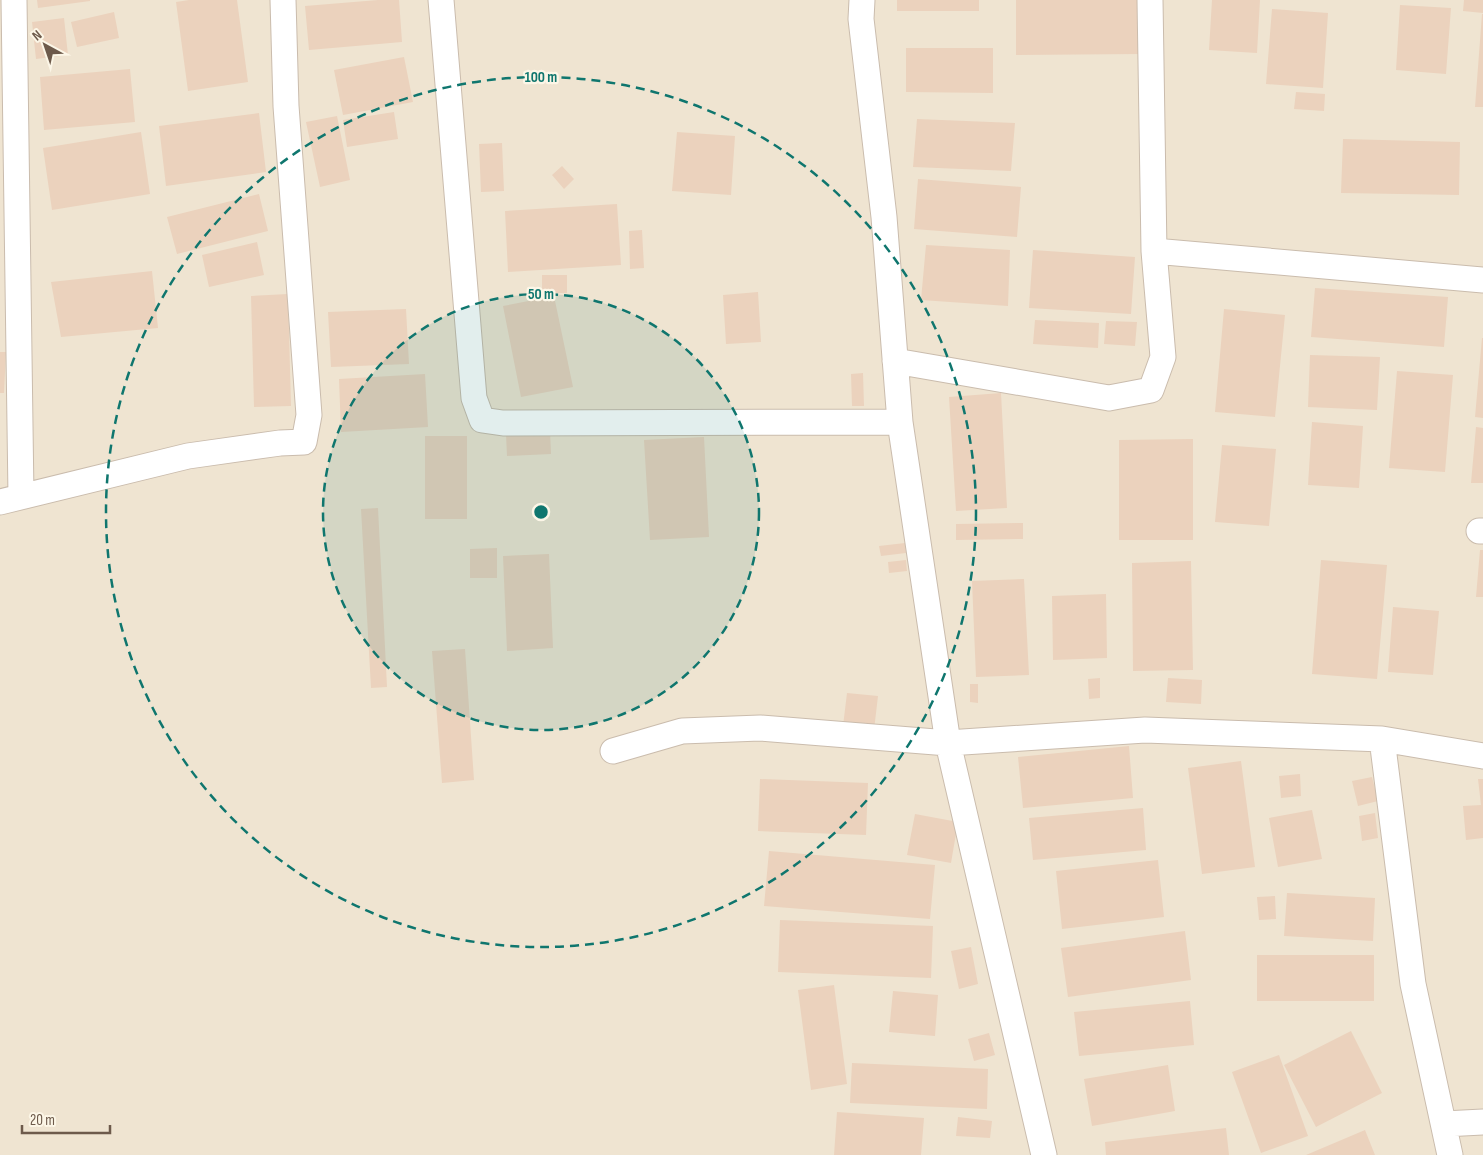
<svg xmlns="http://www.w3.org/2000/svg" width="1483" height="1155" font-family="'Sofia Sans Condensed',sans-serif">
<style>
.residential{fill:#efe4d1}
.building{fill:#ebd2bd}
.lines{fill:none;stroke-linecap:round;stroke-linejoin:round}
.street-casing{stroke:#cabcad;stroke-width:27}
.street{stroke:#fff;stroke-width:25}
.ring{fill:none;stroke:#0f766e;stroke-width:2.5;stroke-dasharray:9 6}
.centre{fill:#0f766e;stroke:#fcf6e7;stroke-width:2.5}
.ring-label{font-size:15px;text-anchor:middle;font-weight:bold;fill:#0f766e;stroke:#fcf6e7;stroke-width:4.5;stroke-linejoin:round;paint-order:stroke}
</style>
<rect width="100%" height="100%" fill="#f9f2e2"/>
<path class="residential" d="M0,0H1483V1155H0Z"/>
<path class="building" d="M37,0H90V1L38,8Z
M189,0H237L248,82L188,91L176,2Z
M378,0H399L402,42L309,50L305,6Z
M897,0H979V11H897Z
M1016,0H1141V54L1016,55Z
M1212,0H1260L1257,53L1209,50Z
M1464,0H1483V13L1463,11Z
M1400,5L1451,8L1446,74L1396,70Z
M1272,9L1328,13L1323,88L1266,84Z
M114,12L119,38L77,47L71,22Z
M1482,14H1483V107H1475Z
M64,18L68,55L36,59L32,22Z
M906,48H993V93L906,92Z
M404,57L413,102L343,115L334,70Z
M130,69L135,122L44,130L40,77Z
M1296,92L1325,94L1324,111L1294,109Z
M394,112L398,139L347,147L343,120Z
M259,113L266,172L166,186L159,126Z
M337,116L350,180L320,187L306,122Z
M917,119L1015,123L1011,171L913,167Z
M141,132L150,194L52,210L43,148Z
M677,132L735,136L731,195L672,191Z
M1343,139L1460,142L1459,195L1341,193Z
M502,143L504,191L481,192L479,144Z
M562,166L574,179L564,189L552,175Z
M918,179L1021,187L1017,237L914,229Z
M259,194L268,231L177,254L167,217Z
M617,204L621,265L508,272L505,211Z
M642,230L644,268L630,269L629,231Z
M257,242L264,275L209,287L202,255Z
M926,245L1010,250L1008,306L921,300Z
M1033,250L1135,257L1131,314L1029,308Z
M152,271L158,328L61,337L51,282Z
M542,275H567V293H542Z
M1315,288L1448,297L1444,347L1311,337Z
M758,292L761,342L726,344L723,295Z
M288,294L291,406L254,407L251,296Z
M554,296L573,387L521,397L503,306Z
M406,309L409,364L331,367L328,312Z
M1224,309L1285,315L1275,417L1215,412Z
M1035,320L1099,323L1098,348L1033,344Z
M1106,321L1137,322L1135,346L1104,344Z
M1482,338H1483V418L1475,417Z
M0,352H6L4,393H0Z
M1310,355L1380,357L1377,410L1308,407Z
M1397,371L1453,375L1445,472L1389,468Z
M863,373L864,406H852L851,374Z
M425,374L428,427L341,432L339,379Z
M1001,393L1007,508L956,511L949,397Z
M1312,422L1363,426L1359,488L1308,485Z
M1476,427L1483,428V483H1471Z
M550,431L551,454L507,456L506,434Z
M425,436H467V519H425Z
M704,437L709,537L650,540L644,440Z
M1193,439V540H1119V440Z
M1222,445L1276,449L1269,526L1215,522Z
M378,508L387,687L371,688L361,509Z
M1023,523V539L956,540V524Z
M905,543L906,553L881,556L879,546Z
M497,548V578H470V549Z
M1480,550H1483V597H1476Z
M549,554L553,648L507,651L503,556Z
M906,560L907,571L889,573L888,562Z
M1321,560L1387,565L1377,679L1312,674Z
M1191,561L1193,670L1133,671L1132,563Z
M1024,579L1029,675L976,677L972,581Z
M1106,594L1107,658L1053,660L1052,596Z
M1393,607L1439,611L1433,675L1388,672Z
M465,649L474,780L442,783L432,651Z
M1100,678V698L1089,699L1088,679Z
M1168,678L1202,680L1201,704L1166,702Z
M970,684H978V703L970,702Z
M847,693L878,696L874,730L843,726Z
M1129,746L1133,798L1023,808L1018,757Z
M1241,761L1255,867L1202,874L1188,768Z
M1300,774L1301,796L1281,798L1279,776Z
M1372,777L1378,801L1358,806L1352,781Z
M760,779L868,783L866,835L758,831Z
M1478,779H1483V838L1466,840L1463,806L1481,805Z
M1143,808L1146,850L1033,860L1029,818Z
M1312,810L1322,859L1278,867L1269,818Z
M1375,813L1378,838L1362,841L1359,816Z
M915,814L958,822L951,863L907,855Z
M769,851L935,865L930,919L764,906Z
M1158,860L1164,917L1062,929L1056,871Z
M1287,893L1375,898L1373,941L1284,936Z
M1275,896L1276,919L1259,920L1257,897Z
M780,920L933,926L931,978L778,972Z
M1185,931L1191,980L1068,997L1061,948Z
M971,947L978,984L959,989L951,951Z
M1257,955H1374V1001H1257Z
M834,985L847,1084L811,1090L798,990Z
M893,991L938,995L935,1036L889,1032Z
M1190,1001L1194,1045L1079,1056L1074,1012Z
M1351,1031L1382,1093L1316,1127L1284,1065Z
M989,1033L995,1055L974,1061L968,1039Z
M1279,1055L1308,1136L1261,1153L1232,1072Z
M852,1063L988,1069L987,1109L850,1103Z
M1168,1065L1175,1111L1092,1126L1084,1079Z
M837,1112L924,1118L921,1155H834Z
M958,1117L992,1121L990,1138L956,1136Z
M1226,1128L1229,1155H1106L1105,1142Z
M1365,1130L1375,1155H1306Z"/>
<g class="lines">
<g class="street-casing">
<path id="street" d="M14,0L21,496
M441,0L474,398L482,420L503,423L900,422
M862,0L861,19L884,217L900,422L948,743L1044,1155
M1154,251L1483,280
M895,361L1109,398L1151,390L1163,357L1154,251L1150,0
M0,502L188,456L280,443L304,442L309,415L286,106L283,0
M1479,531H1483
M1382,739L1413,984L1450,1155
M613,751L682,731L760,728L948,743L1145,730L1382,739L1483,756
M1444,1124L1483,1122"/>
</g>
<use href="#street" class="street"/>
</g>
<circle cx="541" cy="512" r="218" fill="#0f766e" fill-opacity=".12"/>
<g class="ring">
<circle cx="541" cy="512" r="218"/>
<circle cx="541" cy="512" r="435"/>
</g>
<circle cx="541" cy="512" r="8" class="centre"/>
<g class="ring-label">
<text x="541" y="82">100 m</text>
<text x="541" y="299">50 m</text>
</g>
<g transform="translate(45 45) rotate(320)" stroke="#fcf6e7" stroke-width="4" paint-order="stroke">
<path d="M0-4L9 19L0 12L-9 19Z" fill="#6d5a4b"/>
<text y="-8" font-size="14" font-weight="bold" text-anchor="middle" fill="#6d5a4b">N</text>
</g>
<path d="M22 1125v8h88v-8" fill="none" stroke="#6d5a4b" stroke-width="2.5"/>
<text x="30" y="1125" font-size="15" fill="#6d5a4b" stroke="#fcf6e7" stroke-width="4" paint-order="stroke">20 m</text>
</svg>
